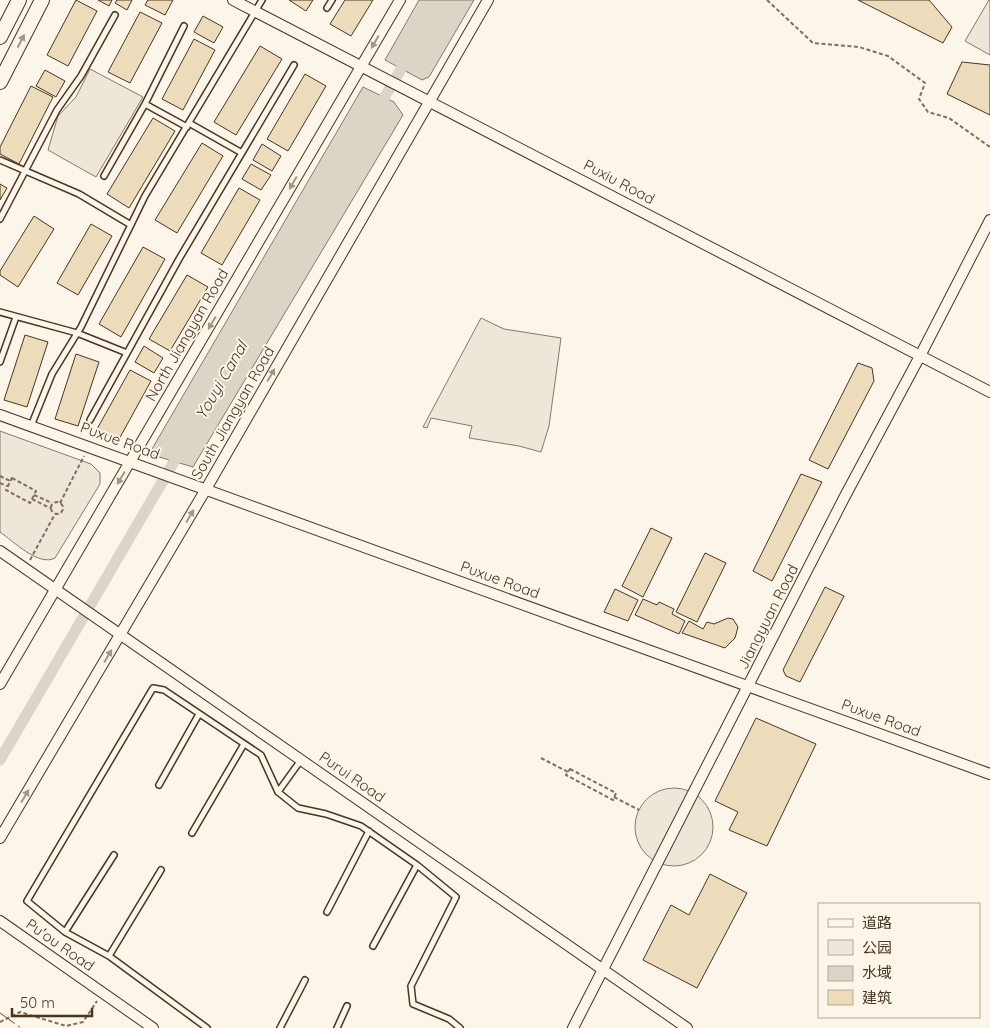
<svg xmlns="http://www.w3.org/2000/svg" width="990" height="1028" font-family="Quicksand,'Noto Sans SC',sans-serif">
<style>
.green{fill:#ede6d9;stroke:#887966}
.parking{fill:#ede7d9;stroke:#887966}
.water{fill:#dcd4c6;stroke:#887966}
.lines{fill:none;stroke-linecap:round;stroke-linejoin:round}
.canal{stroke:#dcd4c6;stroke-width:11}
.building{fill:#ecdcbc;stroke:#4a3520}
.lane-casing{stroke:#4a3520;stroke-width:8}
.street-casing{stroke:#4a3520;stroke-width:12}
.secondary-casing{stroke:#4a3520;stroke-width:16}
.path{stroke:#7f6f5c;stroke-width:2;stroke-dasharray:4 2.5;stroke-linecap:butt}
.lane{stroke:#fbf6e9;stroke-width:5}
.street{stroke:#fbf6e9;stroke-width:10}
.secondary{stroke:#fbf6e9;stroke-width:14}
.power{stroke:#c62828;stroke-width:1;stroke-dasharray:18 4 2.5 4;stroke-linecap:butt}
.oneway{fill:#a29684}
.labels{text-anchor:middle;stroke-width:4;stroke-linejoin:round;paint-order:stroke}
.street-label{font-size:15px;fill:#4a3520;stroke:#fbf6e9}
.water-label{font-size:16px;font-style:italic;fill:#4a3520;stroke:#fbf6e9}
</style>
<rect width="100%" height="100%" fill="#fbf6e9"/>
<path class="green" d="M90,69L143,97L96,177L48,150L58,116L76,97Z
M481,318L504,329L561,338L549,426L541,452L519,446L469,438L472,426L431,418L427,428L423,427Z
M0,431L91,464L100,473V484L55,558C39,567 13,541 0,532Z"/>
<path class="parking" d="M989,0H990V55L965,41Z
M635 827a39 39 0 1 1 78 0a39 39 0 1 1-78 0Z"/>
<path class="water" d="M419,0H474L429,77L422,80L385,60Z
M363,87L394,102L403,115L193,467L149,454Z"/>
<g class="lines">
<path class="canal" d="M377,110L408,57
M0,760L182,448"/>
</g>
<path class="building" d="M76,0L97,11L68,66L47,55Z
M98,0H112L109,6Z
M117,0H132L127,10L115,3Z
M148,0H173L165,15L145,5Z
M289,0H313L306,11Z
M345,0H373L351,36L330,24Z
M858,0H929L952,27L943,43Z
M140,12L162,23L130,83L108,72Z
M203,16L223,27L214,43L194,32Z
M194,39L215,50L183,110L162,99Z
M260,46L282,59L236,135L214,122Z
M962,62L990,65V115L947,94Z
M45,70L65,81L56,97L36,86Z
M305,74L326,86L288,151L267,139Z
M31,86L53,97L19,164L0,154V147Z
M153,118L175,131L129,208L107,194Z
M202,143L223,156L177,233L155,220Z
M262,144L281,156L272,171L253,160Z
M251,164L271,175L261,190L242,179Z
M0,184L7,188L0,200Z
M239,188L260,200L222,265L201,253Z
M34,216L54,229L18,287L0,275V271Z
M91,224L112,236L78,295L57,283Z
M143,247L165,259L121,337L99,324Z
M187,275L208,287L170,351L149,339Z
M25,335L48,342L27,407L4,400Z
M144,346L163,358L154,373L135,362Z
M76,354L99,362L78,426L55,419Z
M858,363L872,368L874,381L828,469L809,460Z
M130,370L151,381L118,441L97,429Z
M801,474L822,482L772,581L753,571Z
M651,528L672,538L643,597L622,586Z
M705,553L726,563L697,622L676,612Z
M825,587L844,596L800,682L786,676L783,670Z
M615,589L638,600L628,621L604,612Z
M643,599L657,605L659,602L674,609L672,614L685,621L679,634L635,615Z
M728,618L733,619L738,627L735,638L725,648L682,633L689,621L703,629L707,622L714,624Z
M756,718L816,744L767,846L729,830L738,812L715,801Z
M710,874L747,893L697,988L643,960L671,905L689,915Z"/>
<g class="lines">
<g class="lane-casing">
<path id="lane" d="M327,8L332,0
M145,104L187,127
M189,123L242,153
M0,160L79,194L131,225
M104,176L145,104L184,26
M0,219L57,110L81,76L115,15
M0,312L77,333L127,353
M0,362L16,317
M90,420L179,259L294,65
M31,426L52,374L81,327L145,196L262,0
M159,785L199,714
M278,792L298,808L326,814L361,826L417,865L456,897L411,986L413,1004L449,1019L460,1028
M192,833L244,744
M114,855L65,932L27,901L153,688L164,690L261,755L278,792L301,760
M327,912L369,831
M65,932L109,956L207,1028
M373,946L417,865
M109,956L161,870
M280,1028L305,980
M337,1028L347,1006"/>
</g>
<g class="street-casing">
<path id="street" d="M233,0L990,392
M0,415L990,774
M0,551L687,1028
M0,684L400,0
M0,838L206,489L488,0
M0,921L153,1028
M573,1028L844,498L920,356L990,220"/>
</g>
<g class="secondary-casing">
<path id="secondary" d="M0,37L19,0
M0,82L42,0"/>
</g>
<path class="path" d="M767,0L813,43L859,47L888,56L925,83L919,99L928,112L949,118L990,147
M0,476L10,481
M12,478L36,491L30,503L6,490Z
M0,483L7,486
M34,495L52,503
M32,499L50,508
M51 508a6 6 0 1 1 12 0a6 6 0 1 1-12 0Z
M60,503L84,456
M30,560L55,514
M541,758L568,772
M570,769L616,793L613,800L566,775Z
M614,797L639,810
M0,1022L20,1012L66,1026L83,1022L97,1001"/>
<use href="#lane" class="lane"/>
<use href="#street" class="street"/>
<use href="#secondary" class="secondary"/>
<path class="power" d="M0,1013L21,1028"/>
</g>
<defs><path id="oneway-solid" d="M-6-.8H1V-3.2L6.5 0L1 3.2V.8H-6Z" transform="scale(1.25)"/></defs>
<g class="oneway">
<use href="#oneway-solid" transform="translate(21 41) rotate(-63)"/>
<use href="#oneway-solid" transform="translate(375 42) rotate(120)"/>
<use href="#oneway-solid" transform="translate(293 183) rotate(120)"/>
<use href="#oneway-solid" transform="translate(212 323) rotate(120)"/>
<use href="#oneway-solid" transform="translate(271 375) rotate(-60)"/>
<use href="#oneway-solid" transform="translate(121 478) rotate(121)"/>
<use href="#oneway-solid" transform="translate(190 516) rotate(-59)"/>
<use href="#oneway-solid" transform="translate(108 656) rotate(-59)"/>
<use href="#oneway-solid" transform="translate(25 796) rotate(-59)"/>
</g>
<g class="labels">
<g class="street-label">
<text transform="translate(619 182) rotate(28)" y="5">Puxiu Road</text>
<text transform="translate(187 335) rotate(-60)" y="5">North Jiangyan Road</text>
<text transform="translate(233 413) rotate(-60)" y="5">South Jiangyan Road</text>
<text transform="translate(120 441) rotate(20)" y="5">Puxue Road</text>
<text transform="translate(500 580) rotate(20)" y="5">Puxue Road</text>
<text transform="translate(768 617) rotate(-63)" y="5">Jiangyuan Road</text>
<text transform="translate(881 718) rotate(20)" y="5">Puxue Road</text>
<text transform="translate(352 777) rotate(35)" y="5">Purui Road</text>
<text transform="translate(60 945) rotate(35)" y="5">Pu'ou Road</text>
</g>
<g class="water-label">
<text transform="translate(221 380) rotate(-60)" y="6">Youyi Canal</text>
</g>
</g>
<rect x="818" y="903" width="162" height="115" fill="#fbf6e9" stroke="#b4a999"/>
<rect x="828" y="919" width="25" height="8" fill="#fbf6e9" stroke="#b4a999"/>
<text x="862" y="928" font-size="15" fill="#4a3520">道路</text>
<rect x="828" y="940" width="25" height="15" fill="#ede6d9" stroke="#b4a999"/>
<text x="862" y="953" font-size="15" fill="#4a3520">公园</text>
<rect x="828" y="966" width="25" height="15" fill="#dcd4c6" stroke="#b4a999"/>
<text x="862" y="978" font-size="15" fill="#4a3520">水域</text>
<rect x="828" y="990" width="25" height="15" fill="#ecdcbc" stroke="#b4a999"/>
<text x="862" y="1003" font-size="15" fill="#4a3520">建筑</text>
<path d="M12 1008v8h80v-8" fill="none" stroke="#4a3520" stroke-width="2.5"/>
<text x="20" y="1008" font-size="15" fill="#4a3520" stroke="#fbf6e9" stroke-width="4" paint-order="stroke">50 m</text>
</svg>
